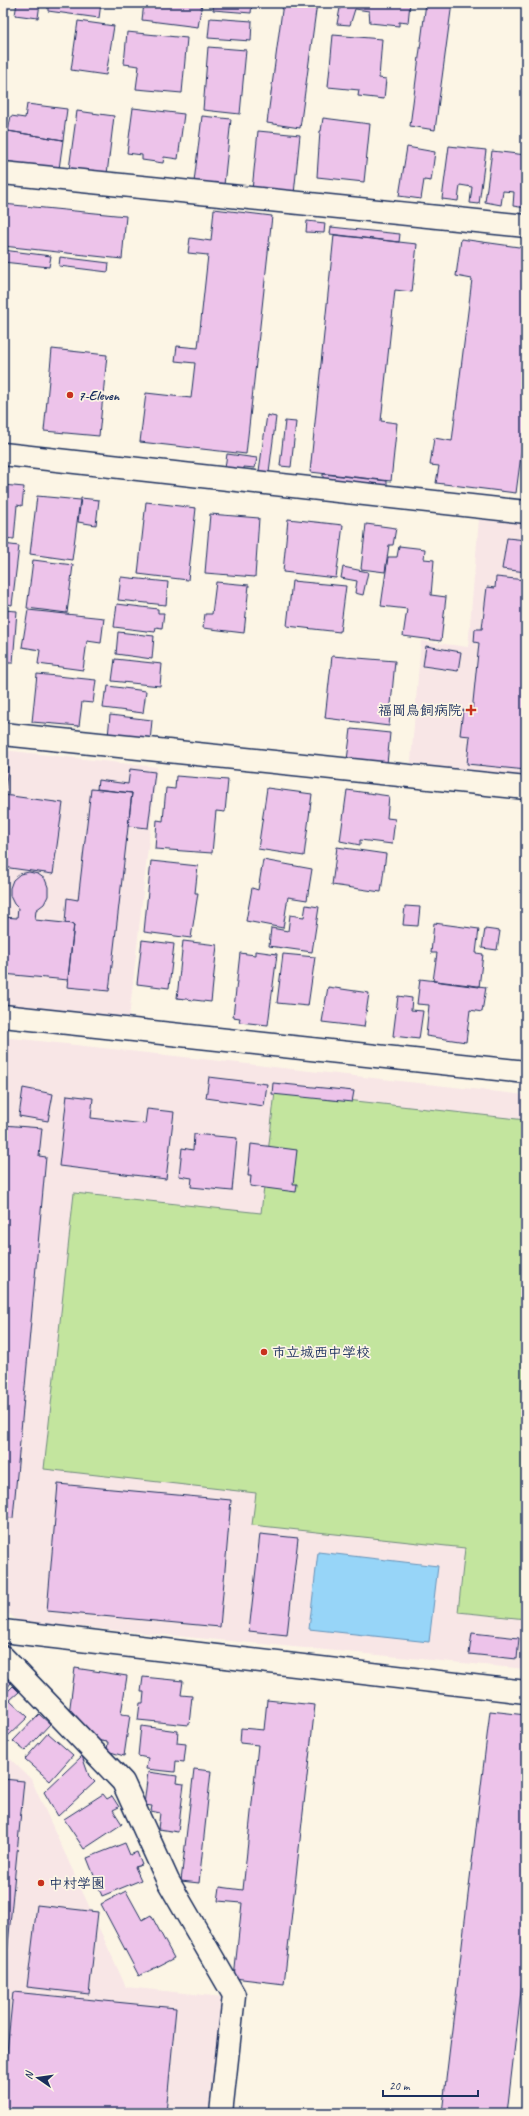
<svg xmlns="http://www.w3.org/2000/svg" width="529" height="2116" font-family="Caveat,'Klee One',sans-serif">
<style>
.built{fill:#f8e6e6}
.green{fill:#c3e59e;stroke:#6f8a7e}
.water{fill:#97d5f8;stroke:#6593ba}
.building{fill:#edc3ea;stroke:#1b2f5e}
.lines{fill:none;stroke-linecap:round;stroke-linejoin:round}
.street-casing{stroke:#1b2f5e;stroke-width:25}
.secondary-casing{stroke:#1b2f5e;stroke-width:25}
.street{stroke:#fcf5e5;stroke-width:22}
.secondary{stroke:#fcf5e5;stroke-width:22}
.poi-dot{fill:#c8321e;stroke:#fcf5e5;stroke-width:1.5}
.labels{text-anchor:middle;stroke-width:3.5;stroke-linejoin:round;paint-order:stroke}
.poi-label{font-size:14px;font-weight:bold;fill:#1b2f5e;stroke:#fcf5e5;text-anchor:start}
</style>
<rect width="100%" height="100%" fill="#fcf5e5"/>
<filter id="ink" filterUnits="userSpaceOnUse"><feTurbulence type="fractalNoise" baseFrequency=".025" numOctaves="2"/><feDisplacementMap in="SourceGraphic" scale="8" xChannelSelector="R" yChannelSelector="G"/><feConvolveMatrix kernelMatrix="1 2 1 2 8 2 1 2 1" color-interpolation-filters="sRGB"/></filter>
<g filter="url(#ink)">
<path class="built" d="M479,519L526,524V782L410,772L421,641L468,647Z
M3,750L157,767L129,1018L3,1004Z
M3,1037L526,1095V1669L18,1621L3,1609Z
M3,1752L31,1779L126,1987L223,1997L209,2113H3Z"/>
<path class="green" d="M275,1092L526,1120V1619L458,1612L465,1548L252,1525L256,1493L44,1469L74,1193L261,1213Z"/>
<path class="water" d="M318,1552L438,1566L429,1642L309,1629Z"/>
<path class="building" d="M17,3H40L38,18L15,15Z
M42,3H101L99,18L48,11V6L41,5Z
M144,3H202L198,27L142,20Z
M214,3H252L251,13L213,10Z
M283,3H317L300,128L267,123Z
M341,3H410L408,23L399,22V26L370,23L369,11L355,9L350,25L337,24Z
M426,3H452L435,130L410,126Z
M210,18L252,21L251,41L208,38Z
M78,21L114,26L106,75L71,70Z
M127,32L187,38L182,93L136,89L139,66L124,64Z
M333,35L382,39L379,78L386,79L384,99L358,96L359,90L328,87Z
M208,47L246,50L240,114L203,110Z
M27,104L67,109L63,140L8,131L11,116L25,118Z
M133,108L184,114L178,159L164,157L163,163L142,160V155L127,153Z
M77,111L114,116L107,174L69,169Z
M202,116L231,119L224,185L194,182Z
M323,118L370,124L364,182L317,177L320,131H321Z
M8,131L63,140L59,169L4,161Z
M258,131L300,135L294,194L252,190Z
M449,146L486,150L479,204L470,203L472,187L460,185L458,201L442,199Z
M407,147L435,152L431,181L424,180L421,199L399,196Z
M492,151L526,155V208L513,206L514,192L503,191L501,205L485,202Z
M3,204L126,216L122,259L3,246Z
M214,209L272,216L246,454L140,442L146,393L191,398L195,363L175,361L177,346L198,348L208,255L188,253L190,238L211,241Z
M307,221L325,223L324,233L306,232Z
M331,227L400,234L399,242L330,234Z
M334,235L417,244L412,292L395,290L381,421L397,423L391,481L310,472Z
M461,239L526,248V417L516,493L436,483L439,466L430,465L434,438L452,441L472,279L456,276Z
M3,250L51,256L49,267L3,262Z
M60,257L109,263L108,272L59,266Z
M52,349L107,355L99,436L44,431Z
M267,415L276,417L269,472L259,471Z
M285,421L296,422L291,467L280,466Z
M227,454L257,458L255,468L244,467V471L225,468Z
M323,474L387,481V488L323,482Z
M3,485L24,487L22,506L17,505L14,539L3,538Z
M37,496L80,500L72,560L30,554Z
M81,498L99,500L96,525L78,522Z
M146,502L196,508L188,580L138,574Z
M210,514L259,518L255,577L205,573Z
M288,519L343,525L336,578L283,572Z
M366,524L396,528L393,545H389L385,572L361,569Z
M507,538L526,540V572L502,569Z
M3,544L19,546L12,605L3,603Z
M399,546L425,549L424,559L434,560L431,595L446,597L441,641L403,636L407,609L381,606L388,557H397Z
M33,560L73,565L67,613L27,608Z
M343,567L368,572L363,595L355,593L357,581L341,578Z
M121,577L168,582L166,605L118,600Z
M496,577L526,580V770L467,764L470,736L460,735L463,710L472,712L479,643L474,642L475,629H482L487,587L495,588Z
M292,581L346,586L340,632L287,626Z
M216,582L249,585L244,633L203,628L205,614H212Z
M117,604L158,609V613H164L162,628L156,627L155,632L114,627Z
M3,610L17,611L13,663H3Z
M28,610L104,618L101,643L87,641L83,670L38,664L40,650L22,647Z
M118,632L154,636L152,659L116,654Z
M426,646L461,652L458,671L423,666Z
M332,656L395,661L389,726L325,718Z
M115,659L162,664L160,686L112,681Z
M3,668H7L3,704Z
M37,674L96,680L93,703L82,702L79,726L32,722Z
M108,686L146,691L143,713L103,708L105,693H107Z
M110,715L152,720L150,742L108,737Z
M351,729L390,733L387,764L347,760Z
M3,766L8,767L3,806Z
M130,769L155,772L148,828L128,826L132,793L97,789L98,780L128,784Z
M176,776L228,780L225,812L216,811L212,853L155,849L157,820L163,821L166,788L175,789Z
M267,788L312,794L304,856L258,849Z
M91,789L132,793L109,991L67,987L74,924L65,923L67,898L78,900Z
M347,790L389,796L387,818L395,819L392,844L360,840V845L340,841Z
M4,795L63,803L53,874L3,867Z
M526,828V859H522Z
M337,847L386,854L381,892L332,885Z
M263,860L312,869L307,900L288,897L283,928L246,921L252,888L258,890Z
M151,861L198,866L195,893H198L191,938L144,932Z
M29,872L38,874L45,879L48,887V896L44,904L36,910L35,920L74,924L68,980L3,974V917L17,918L18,908L14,904L10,896V888L13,880L20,874Z
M306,905L319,907L312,952L269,946L271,928L288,931L290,915L304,917Z
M405,906L420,907L418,926L403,925Z
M434,923L479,929L476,953L483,954L479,987L433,981L437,953H431Z
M485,929L500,931L497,950L482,948Z
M142,940L174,944L169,988L137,984Z
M183,941L217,945L211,1002L177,998Z
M255,951L277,954L268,1025L239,1022L240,1018L233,1017L240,953L255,955Z
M283,954L315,957L308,1006L277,1003Z
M420,979L486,987L482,1012L470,1010L466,1042L426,1036L429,1005L417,1004Z
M328,987L369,993L364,1027L322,1022Z
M398,996L412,998L411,1010L423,1011L419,1039L393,1036Z
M209,1077L267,1084L264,1106L206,1098Z
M273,1083L354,1091L352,1102L272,1094Z
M23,1088L53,1094L48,1121L19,1116Z
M67,1095L93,1098L91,1118L145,1124L147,1109L174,1112L166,1179L59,1166Z
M3,1125L42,1128L39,1156L46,1157L13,1518L3,1517Z
M194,1134L237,1138L232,1191L191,1187L192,1178L179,1176L182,1148L193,1150Z
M251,1144L297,1150L293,1184H297L296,1192L250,1186L251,1176H248Z
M58,1484L231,1500L220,1627L47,1611Z
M260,1534L298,1538L287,1635L249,1631Z
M472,1633L519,1638L517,1659L469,1654Z
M75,1668L127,1676L121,1714L130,1715L124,1756L107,1751L108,1742L94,1740L69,1714Z
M3,1675L11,1683L3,1693Z
M143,1677L183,1681L181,1695L192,1696L189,1725L138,1720L140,1703H143L144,1692H141Z
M13,1686L19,1692L10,1700L28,1717L7,1737L3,1733V1696Z
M267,1700L315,1705L284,1984L234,1978L242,1903L218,1901L220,1887L243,1890L258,1745L240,1743L241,1728L264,1730Z
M490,1711L526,1715V1948L507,2113H442Z
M39,1714L50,1724L25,1751L13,1741Z
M141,1726L178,1731L177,1743L186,1744L184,1762L176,1761L175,1772L146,1769L148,1758L138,1756Z
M48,1733L73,1755L50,1781L25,1759Z
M82,1756L89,1776L95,1782L58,1816L44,1792Z
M194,1769L211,1771L199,1883L181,1881Z
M148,1772L177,1776L176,1783L184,1784L178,1832L158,1829L160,1813L151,1811L152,1806L144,1805Z
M3,1779L24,1781L6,1965H3Z
M103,1794L107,1799L112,1796L119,1807L113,1810L122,1824L84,1849L64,1819Z
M125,1843L130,1855L137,1852L142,1865L135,1867L141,1880L102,1896L87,1858Z
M126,1891L142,1920L151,1915L174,1958L139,1976L101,1904Z
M37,1905L98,1912L89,1994L27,1987Z
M13,1992L176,2008L166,2113H3V2092Z"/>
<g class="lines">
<g class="street-casing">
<path id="street" d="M3,173L526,226
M3,454L526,512
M3,734L526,788
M3,1631L526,1692
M3,1657L123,1782L168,1881L234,1995L221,2113"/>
</g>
<g class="secondary-casing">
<path id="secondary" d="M3,1016L526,1072"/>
</g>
<use href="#street" class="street"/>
<use href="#secondary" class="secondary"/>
</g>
</g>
<g class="poi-dot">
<circle cx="70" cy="395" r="4"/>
<path d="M469 704h4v4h4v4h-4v4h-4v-4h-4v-4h4z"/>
<circle cx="264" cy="1352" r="4"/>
<circle cx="41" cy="1883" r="4"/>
</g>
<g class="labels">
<g class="poi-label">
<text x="78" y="400">7-Eleven</text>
<text x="462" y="715" text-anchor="end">福岡鳥飼病院</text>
<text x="272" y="1357">市立城西中学校</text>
<text x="49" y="1888">中村学園</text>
</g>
</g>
<rect width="529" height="2116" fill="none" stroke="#fcf5e5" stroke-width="16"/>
<rect x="8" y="8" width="513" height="2100" fill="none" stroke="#1b2f5e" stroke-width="1.5" filter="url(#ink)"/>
<g transform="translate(38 2078) rotate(283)" stroke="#fcf5e5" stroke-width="3" paint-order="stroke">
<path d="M0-3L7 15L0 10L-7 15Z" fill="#1b2f5e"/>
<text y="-6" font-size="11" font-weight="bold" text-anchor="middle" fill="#1b2f5e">N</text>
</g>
<path d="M383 2090v6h95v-6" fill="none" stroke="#1b2f5e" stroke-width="2"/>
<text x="389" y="2090" font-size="12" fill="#1b2f5e" stroke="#fcf5e5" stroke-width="3" paint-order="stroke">20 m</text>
</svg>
